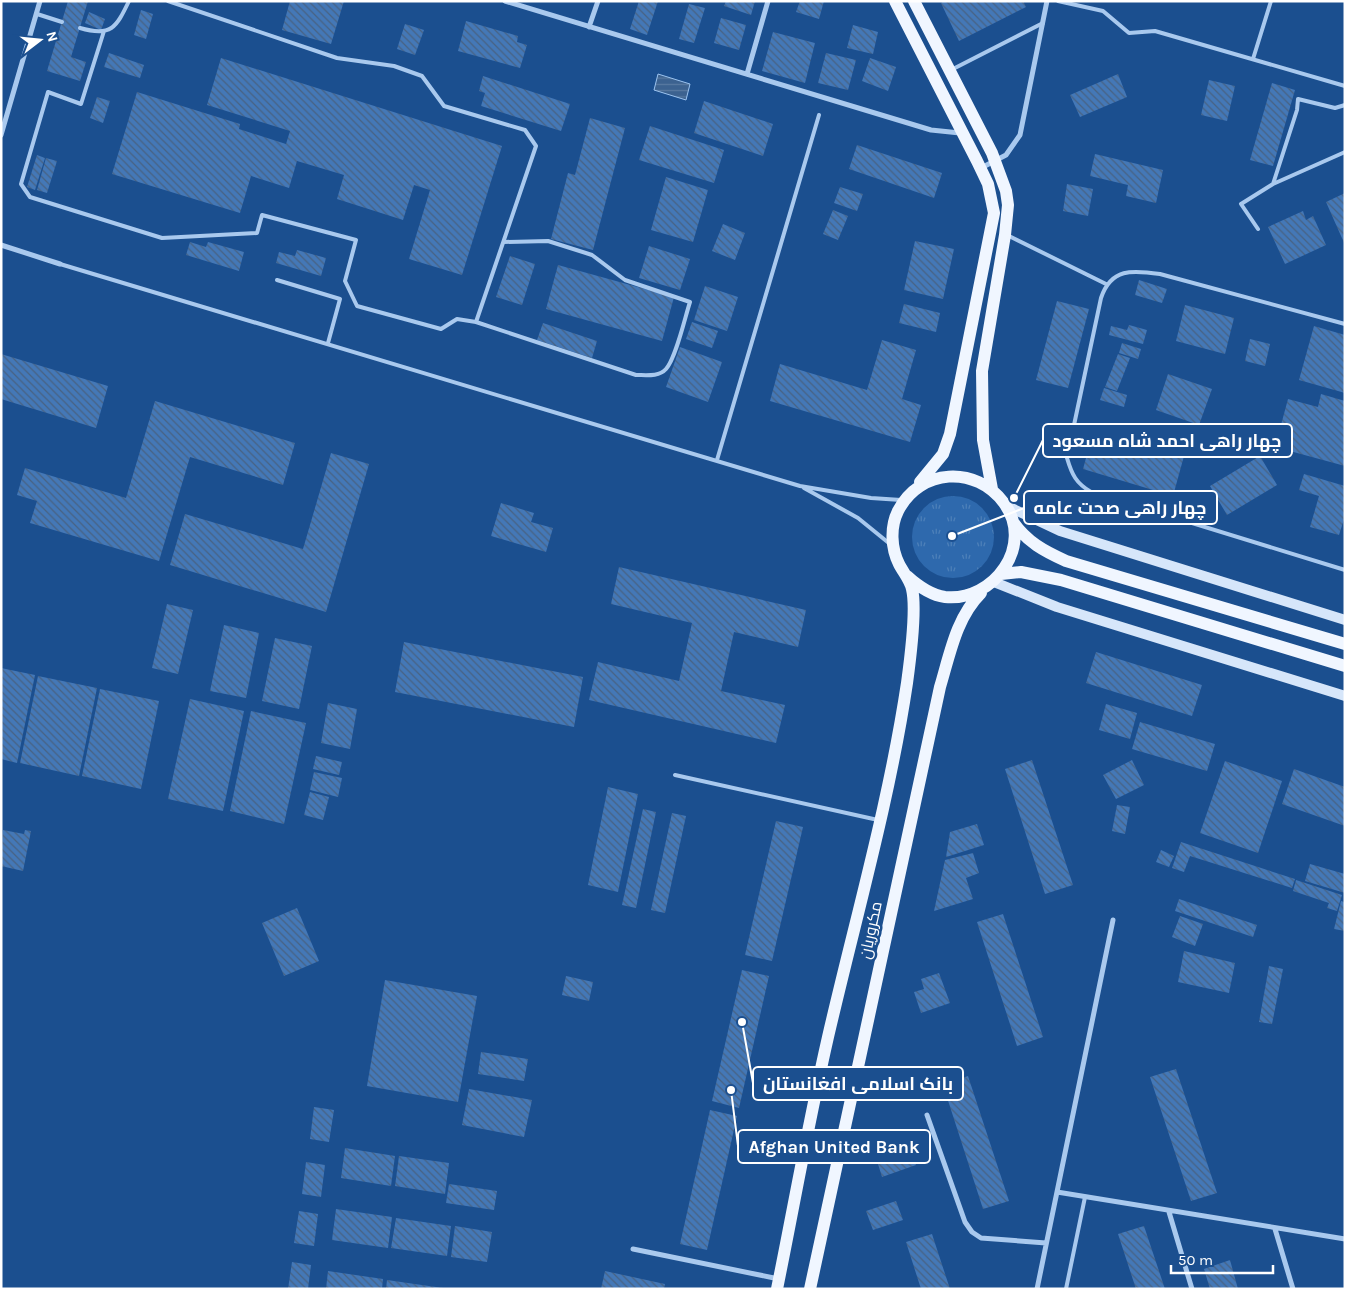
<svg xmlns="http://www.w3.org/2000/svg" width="1346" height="1290" font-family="Karla,Cairo,sans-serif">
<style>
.grass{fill:url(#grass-tufts)}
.water{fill:url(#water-rules);stroke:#9cc4f0}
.building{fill:url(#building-back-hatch)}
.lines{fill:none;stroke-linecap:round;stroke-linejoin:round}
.service{stroke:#a9c9ee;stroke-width:4}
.minor{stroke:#a9c9ee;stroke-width:5}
.secondary{stroke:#d6e6fa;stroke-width:10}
.primary{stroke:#f0f6ff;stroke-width:12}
.labels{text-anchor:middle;stroke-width:5;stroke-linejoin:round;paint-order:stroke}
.street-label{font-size:16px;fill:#fff;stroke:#1b4f8f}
.leader{fill:none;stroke:#fff;stroke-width:2}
.callout-dot{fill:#fff;stroke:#1b4f8f;stroke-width:2}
.callout{fill:#1b4f8f;stroke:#fff;stroke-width:2}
.callout-label{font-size:18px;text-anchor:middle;font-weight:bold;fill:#fff}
</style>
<defs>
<pattern id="grass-tufts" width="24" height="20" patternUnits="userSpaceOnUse" patternTransform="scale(1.25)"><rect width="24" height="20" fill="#2e69ad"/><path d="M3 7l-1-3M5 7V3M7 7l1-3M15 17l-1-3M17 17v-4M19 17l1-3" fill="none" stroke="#4d80b9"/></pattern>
<pattern id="water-rules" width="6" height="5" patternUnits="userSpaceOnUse" patternTransform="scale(1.25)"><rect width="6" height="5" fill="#3c6290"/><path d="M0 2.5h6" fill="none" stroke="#597aa1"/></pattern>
<pattern id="building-back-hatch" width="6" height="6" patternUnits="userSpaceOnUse" patternTransform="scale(1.25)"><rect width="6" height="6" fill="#4478b7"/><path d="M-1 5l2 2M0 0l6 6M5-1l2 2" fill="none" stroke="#486282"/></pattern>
</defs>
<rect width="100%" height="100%" fill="#1b4f8f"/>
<path class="grass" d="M912 537a41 41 0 1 1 82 0a41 41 0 1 1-82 0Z"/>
<path class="water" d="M658,74L690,84L686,100L654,90Z"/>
<path class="building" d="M68,1H88L71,57L86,62L80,81L47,71Z
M290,1H344L331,44L282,30Z
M639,1H658L647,35L630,29Z
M726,1H755L751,15L724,6Z
M800,1H824L819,19L796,12Z
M944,1H1023L1026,7L959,41L941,3Z
M689,4L705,8L694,43L679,39Z
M141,10L153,14L146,39L134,35Z
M89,12L105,19L101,30L85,23Z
M721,18L746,25L739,50L714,43Z
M466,21L518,36L517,42L527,45L520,68L458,51Z
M405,24L424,30L415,55L397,49Z
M853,25L878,32L873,54L847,48Z
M773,32L815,43L805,83L762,71Z
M109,53L144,65L140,78L104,67Z
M826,53L856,60L848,90L818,83Z
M221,58L502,146L462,275L409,259L430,190L414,185L403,220L337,199L344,175L297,161L289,188L251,176L240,213L112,174L137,92L240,124L239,129L286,144L290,131L207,105Z
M870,58L896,67L888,91L862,81Z
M1118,74L1127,97L1080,117L1070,95Z
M483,76L570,104L561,131L481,106L485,93L479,91Z
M1209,80L1235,86L1227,121L1201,115Z
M1272,83L1295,90L1273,166L1250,160Z
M97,97L110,101L103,123L90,118Z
M704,101L773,124L763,156L694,133Z
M590,118L625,128L593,250L551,239L568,173L575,175Z
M650,126L724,150L714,183L639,160Z
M857,145L942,173L934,198L849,169Z
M1095,154L1163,170L1156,203L1126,196L1128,185L1090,176Z
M37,155L45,158L35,190L27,187Z
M46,158L57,161L47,193L37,190Z
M666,177L708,190L693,242L651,230Z
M1067,184L1093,189L1088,216L1063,211Z
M840,187L863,194L857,211L834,203Z
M1345,193V245L1326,202Z
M833,210L848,216L838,240L823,234Z
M1303,211L1306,220L1313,216L1326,245L1285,264L1268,227Z
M723,224L745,233L735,260L712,251Z
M915,241L954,249L943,299L904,290Z
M190,242L206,247L208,242L244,252L239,271L186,255Z
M649,246L690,259L680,290L639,278Z
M297,250L326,258L321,276L276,263L279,252L295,256Z
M510,256L535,264L522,305L496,297Z
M558,265L674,297L662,341L546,309Z
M1139,280L1167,289L1162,303L1135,295Z
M705,286L738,297L727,331L694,320Z
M1057,301L1089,309L1068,388L1036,380Z
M904,304L940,313L936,332L899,323Z
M1185,305L1234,318L1225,354L1176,341Z
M692,322L718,331L712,348L686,339Z
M543,323L597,341L592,358L537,340Z
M1129,325L1147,330L1143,344L1109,335L1111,326L1127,330Z
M1314,326L1345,335V393L1299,380Z
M1250,339L1270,344L1265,366L1245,361Z
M882,340L916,350L902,399L921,405L910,442L770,401L780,364L867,390Z
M1122,343L1141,349L1138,359L1119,353Z
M680,347L722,362L708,402L666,387Z
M1,354L108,386L96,428L1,399Z
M1118,354L1130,358L1117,391L1105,387Z
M1168,374L1212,389L1199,425L1156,410Z
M1104,388L1127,395L1124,407L1100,400Z
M1321,394L1345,401V466L1275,447L1288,399L1318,407Z
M155,401L295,443L283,485L190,457L159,561L30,523L37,501L17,495L25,468L126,498Z
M1094,429L1184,456L1173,496L1083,469Z
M331,453L369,464L326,612L170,565L185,514L303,549Z
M1260,456L1277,485L1227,515L1210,486Z
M1304,474L1345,486V516L1339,535L1310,527L1319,496L1299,490Z
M501,503L534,513L531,522L553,528L546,552L491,536Z
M619,567L806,610L798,647L734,632L721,691L785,705L776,743L589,700L598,662L679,681L692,623L611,604Z
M167,604L193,610L178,674L152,668Z
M224,625L259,633L246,698L210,691Z
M275,638L312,646L299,709L262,701Z
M404,642L583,677L574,727L395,692Z
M1096,652L1202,685L1192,716L1086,683Z
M1,668L35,675L17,763L1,759Z
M38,676L97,688L79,776L20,763Z
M100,689L159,701L141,789L82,776Z
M190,699L244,711L223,811L168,799Z
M328,703L357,709L350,749L321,743Z
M1106,704L1137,713L1130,739L1099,730Z
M251,711L306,723L284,824L230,811Z
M1140,722L1215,744L1207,771L1132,749Z
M316,756L342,762L339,775L313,769Z
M1032,760L1073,885L1045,894L1005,769Z
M1132,760L1144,785L1116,799L1103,775Z
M1225,761L1282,781L1258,853L1200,833Z
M1294,769L1345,787V826L1282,804Z
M314,772L342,778L338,797L310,790Z
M608,787L638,794L618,892L588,885Z
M310,792L329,797L323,820L304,815Z
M1117,805L1130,807L1125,834L1112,831Z
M643,809L656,812L636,908L622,905Z
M672,813L686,816L665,913L651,910Z
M776,821L803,827L772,961L745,955Z
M977,824L984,845L946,857L950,832Z
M3,830L24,834L25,830L31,831L23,871L1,866Z
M1181,842L1295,879L1292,888L1190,856L1184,872L1172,868Z
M1161,850L1174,856L1169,867L1156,862Z
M973,853L979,873L966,878L973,899L934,911L945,860Z
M1310,864L1345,874V893L1305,881Z
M1296,880L1342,895L1337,911L1327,908L1329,903L1293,891Z
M1179,899L1257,925L1253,937L1175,911Z
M1341,901L1345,902V931L1334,929Z
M297,908L319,961L284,976L262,923Z
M1003,914L1043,1037L1017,1046L977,922Z
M1180,916L1203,924L1195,946L1172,937Z
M1184,951L1235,963L1229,993L1178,982Z
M1269,966L1283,969L1272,1024L1259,1022Z
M742,970L769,976L739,1108L712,1101Z
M939,973L950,1003L921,1013L914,992L924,989L921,979Z
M566,976L593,982L589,1001L562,995Z
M385,980L477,996L458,1102L367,1086Z
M481,1052L528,1059L524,1081L478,1074Z
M1176,1069L1217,1193L1191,1201L1150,1077Z
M968,1076L1009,1201L983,1209L943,1085Z
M469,1089L532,1100L524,1137L462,1125Z
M314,1107L334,1110L329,1142L310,1139Z
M710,1110L737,1116L707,1250L680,1244Z
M907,1139L916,1165L882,1177L878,1164L888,1161L884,1147Z
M345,1148L395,1156L391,1186L341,1178Z
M399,1156L449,1163L445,1194L395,1186Z
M306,1162L325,1165L321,1197L302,1194Z
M449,1184L497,1191L494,1210L446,1203Z
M896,1201L903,1220L873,1230L866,1211Z
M336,1209L392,1217L388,1248L332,1240Z
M299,1211L318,1214L314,1246L294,1243Z
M396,1218L451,1226L447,1256L391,1248Z
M455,1226L492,1232L487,1262L451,1257Z
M1144,1226L1165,1289H1136L1118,1234Z
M932,1234L950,1289H921L906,1242Z
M1230,1260L1238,1289H1210L1204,1269Z
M292,1262L311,1265L308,1289H288Z
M328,1271L383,1279L382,1289H326Z
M605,1271L665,1284L664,1289H601Z
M387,1280L443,1288L442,1289H386Z"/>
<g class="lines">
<path class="service" d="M168,1L337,58L394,66L422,76L444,106L525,130L536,146L476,322
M1058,1L1103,11L1129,33L1155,31L1345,86
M37,14L62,22
M80,28C111,37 116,28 129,1
M104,31L81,104L48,92L21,184L30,197L162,238L257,233L262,215L356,240L345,281L357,306L441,329L457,319L476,322L636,375C646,375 659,377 666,369C676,358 685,317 690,302L625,280L592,255L548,241L504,242
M1253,59L1271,1
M951,70L1043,23
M1273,184L1345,152
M1258,229L1241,204L1273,184L1297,110L1298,99L1335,108L1345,105
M1007,235L1106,284
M60,264L800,486L871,498L901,500
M277,280L340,299L328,343
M1345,324L1160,274C1132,270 1111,268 1101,298L1067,458C1072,475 1076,483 1091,492L1345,570
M717,460L819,115
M804,488L858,518L890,544
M675,775L878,820
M1066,1289L1085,1197"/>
<path class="minor" d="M505,1L931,130L960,133
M589,27L598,1
M747,74L768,1
M1,135L40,1
M981,168L1006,155L1020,135L1047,1
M1,245L60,264
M927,1115L965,1222L972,1232L981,1238L1046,1243
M1057,1192L1345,1239
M1169,1212L1192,1289
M1275,1229L1293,1289
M633,1249L779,1279
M1037,1289L1113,920"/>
<path class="secondary" d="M1005,505L1060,531L1345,620
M994,582L1057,607L1345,696"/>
<path class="primary" d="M895,1L977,161L988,184L994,213L950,434L943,454L920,482
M914,1L992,153L1006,191L1008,205L1005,235L982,371L983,440L992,489
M1013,522C1027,542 1044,551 1066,561L1345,644
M1001,574L1021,572L1061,580L1345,666
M777,1289C794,1205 809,1120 828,1037C855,920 889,803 907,683C910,661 917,610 912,589C910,580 903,572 899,564C891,548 890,527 898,511C920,468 976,465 1004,503C1035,545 994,602 945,597C930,595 918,586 907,576
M810,1289L940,687C950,654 956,618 981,593"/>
</g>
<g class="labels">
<g class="street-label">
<text transform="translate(870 930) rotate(-78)" y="6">مکروریان</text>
</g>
</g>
<path class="leader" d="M1014 498L1043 440M952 536L1024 508M742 1022L753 1083M731 1090L738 1146"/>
<g class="callout-dot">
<circle cx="1014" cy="498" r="5"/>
<circle cx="952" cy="536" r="5"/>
<circle cx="742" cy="1022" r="5"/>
<circle cx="731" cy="1090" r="5"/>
</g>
<g class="callout">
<rect x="1043" y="424" width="249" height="33" rx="5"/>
<rect x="1024" y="491" width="193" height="33" rx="5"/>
<rect x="753" y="1067" width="210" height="33" rx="5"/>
<rect x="738" y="1130" width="192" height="33" rx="5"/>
</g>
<g class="callout-label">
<text x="1167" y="447">چهار راهی احمد شاه مسعود</text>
<text x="1120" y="514">چهار راهی صحت عامه</text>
<text x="858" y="1090">بانک اسلامی افغانستان</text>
<text x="834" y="1153">Afghan United Bank</text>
</g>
<rect width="1346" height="1290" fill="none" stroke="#ffffff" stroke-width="5"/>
<g transform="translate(40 40) rotate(74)" stroke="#1b4f8f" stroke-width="4" paint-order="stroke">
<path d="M0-4L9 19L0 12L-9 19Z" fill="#ffffff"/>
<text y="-8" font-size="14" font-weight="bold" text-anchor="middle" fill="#ffffff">N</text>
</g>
<path d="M1171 1265v8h102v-8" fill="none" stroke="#ffffff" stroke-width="2.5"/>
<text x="1178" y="1265" font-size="15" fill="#ffffff" stroke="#1b4f8f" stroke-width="4" paint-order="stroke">50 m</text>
</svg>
